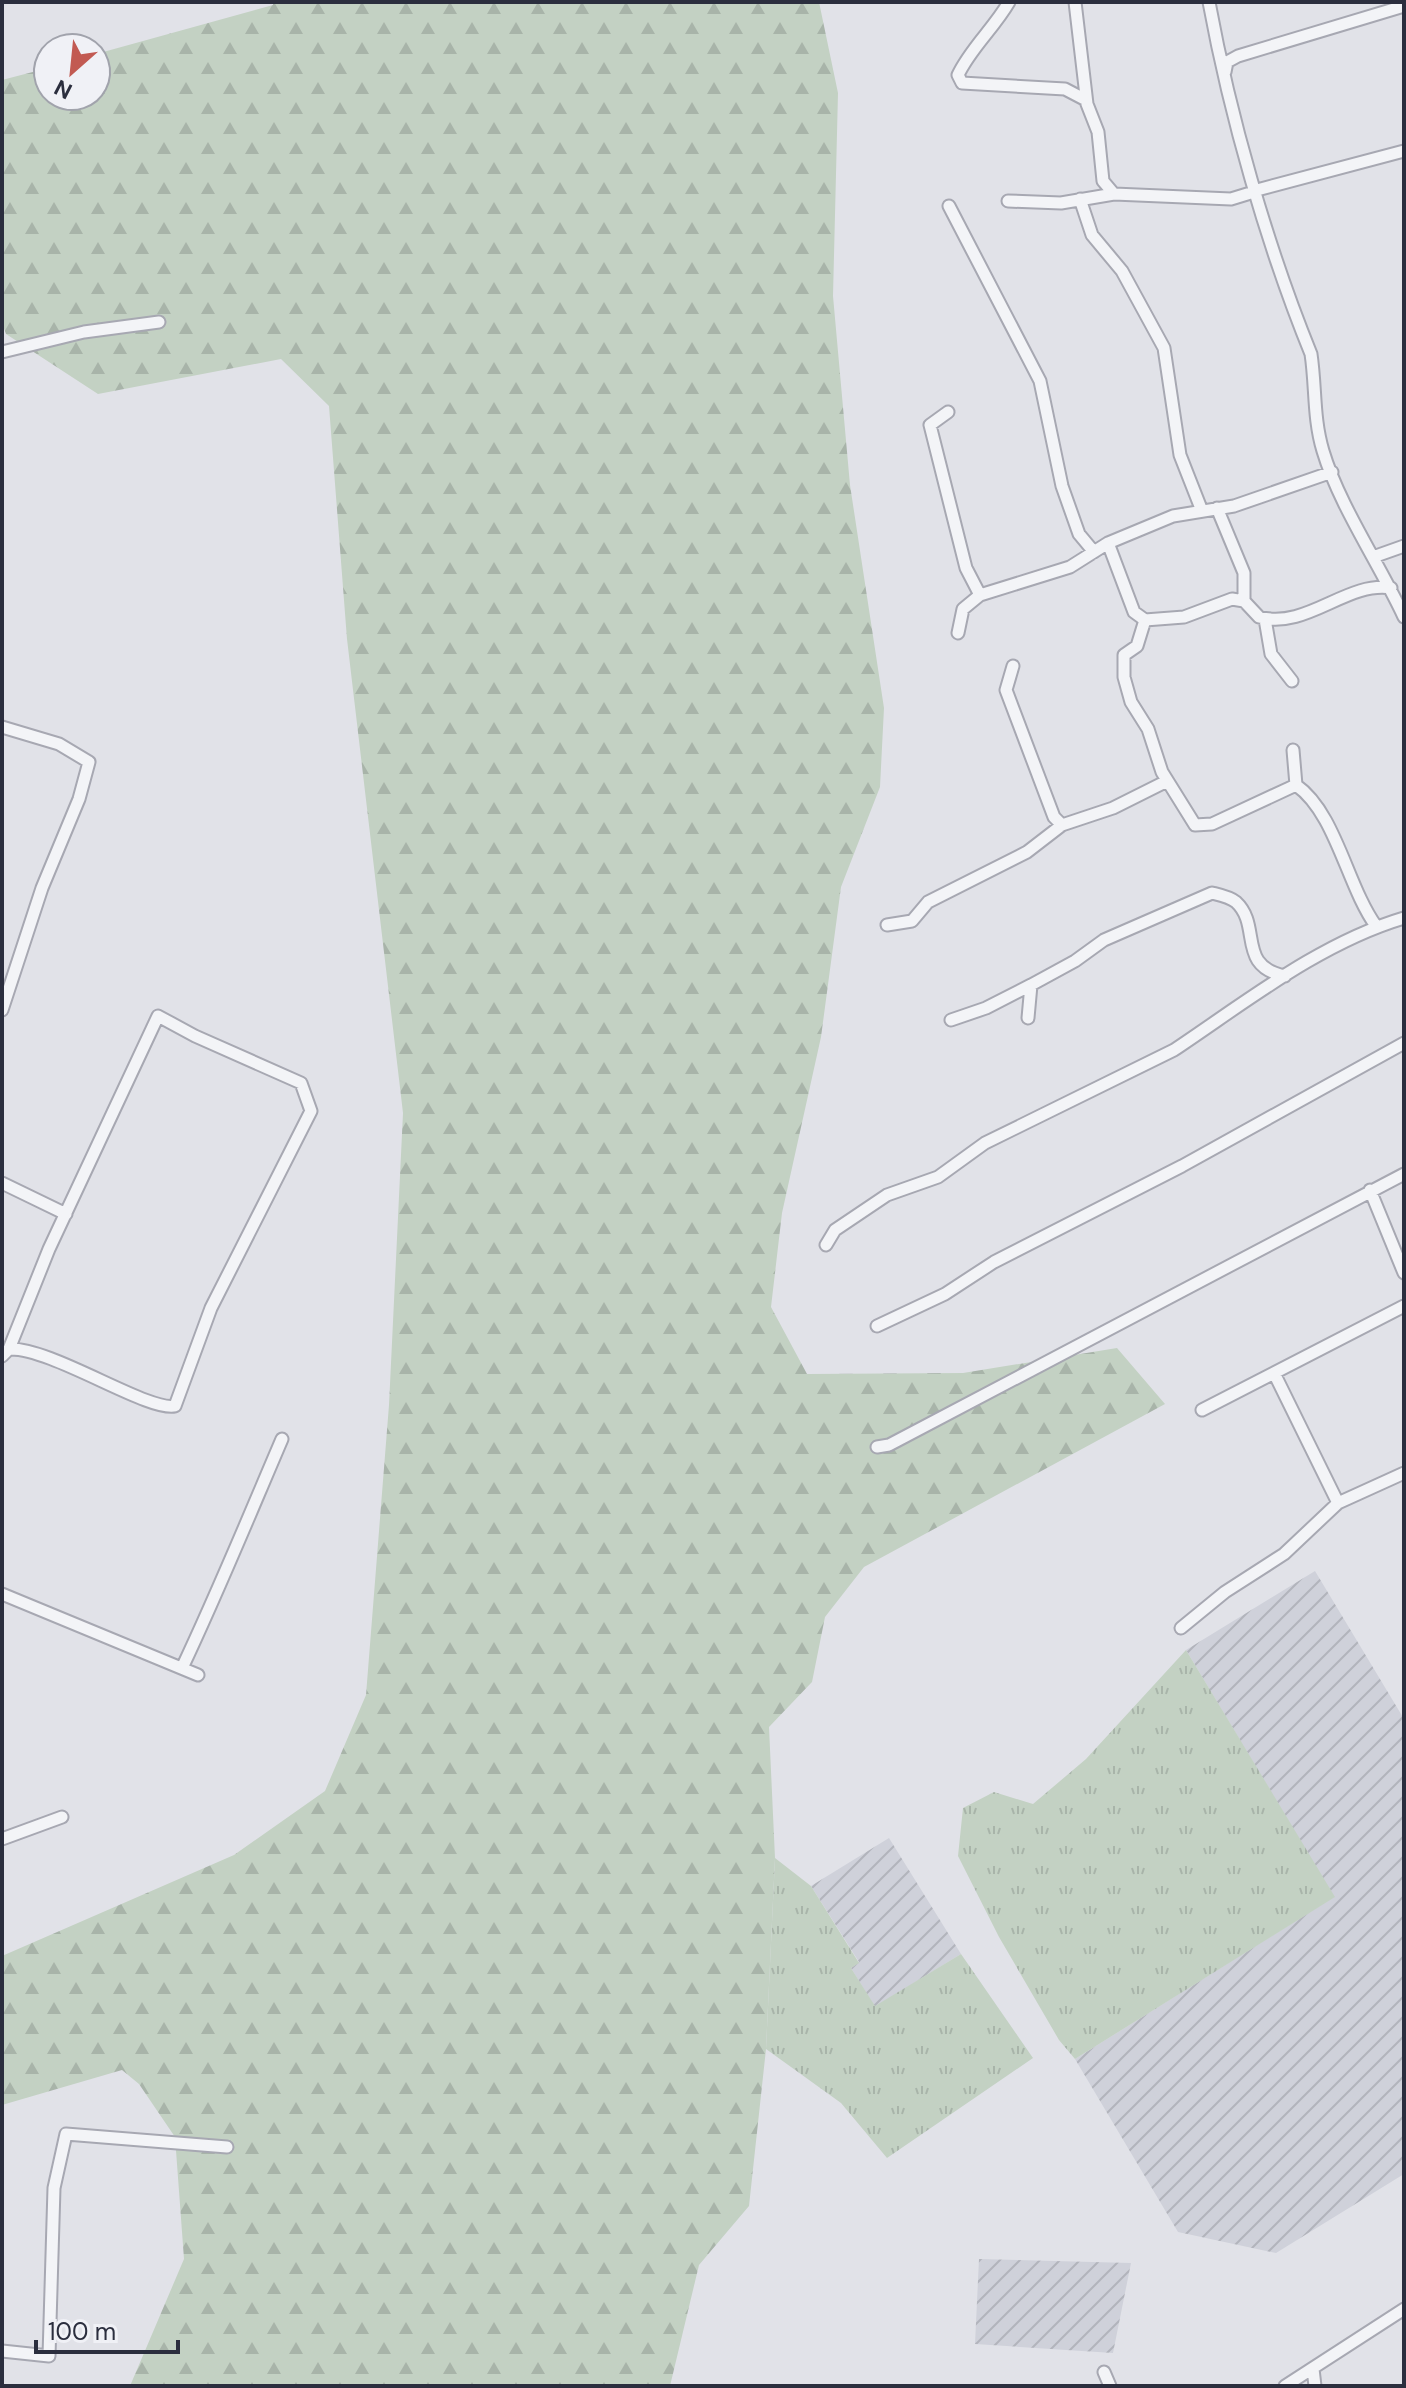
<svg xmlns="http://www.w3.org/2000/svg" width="1406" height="2388" font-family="'DM Sans',sans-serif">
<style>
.industrial{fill:url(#industrial-furrows)}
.grass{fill:url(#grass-tufts)}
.forest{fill:url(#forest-firs)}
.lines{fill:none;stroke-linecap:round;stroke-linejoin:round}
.street-casing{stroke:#a7a8b2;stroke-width:15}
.street{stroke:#f3f4f7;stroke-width:11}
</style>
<defs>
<pattern id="industrial-furrows" width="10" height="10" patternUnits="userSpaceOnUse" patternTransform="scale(2)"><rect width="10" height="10" fill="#cfd1da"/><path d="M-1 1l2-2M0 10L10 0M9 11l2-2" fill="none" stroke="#b2b4bc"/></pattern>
<pattern id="grass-tufts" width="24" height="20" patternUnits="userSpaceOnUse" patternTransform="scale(2)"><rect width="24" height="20" fill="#c3d1c3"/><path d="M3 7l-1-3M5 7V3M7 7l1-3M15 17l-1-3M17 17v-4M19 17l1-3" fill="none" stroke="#a8b4a9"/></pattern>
<pattern id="forest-firs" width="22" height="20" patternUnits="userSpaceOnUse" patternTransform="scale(2)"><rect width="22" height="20" fill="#c3d1c3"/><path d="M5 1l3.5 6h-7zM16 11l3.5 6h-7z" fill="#a8b4a9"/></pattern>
</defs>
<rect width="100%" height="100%" fill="#e1e2e8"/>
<path class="industrial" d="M1315,1571L1404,1719V2174L1276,2253L1178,2232L1075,2059L1334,1897L1186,1650Z
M889,1838L961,1954L875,2007L851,1968L859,1962L811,1886Z
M979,2259L1131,2263L1113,2353L975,2344Z"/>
<path class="grass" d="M1186,1650L1335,1897L1075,2059L1059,2040L999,1937L958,1856L963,1808L994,1792L1033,1804L1086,1759Z
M775,1858L811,1886L859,1963L851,1968L875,2006L961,1954L1033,2058L887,2158L841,2103L766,2049Z"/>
<path class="forest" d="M273,2H819L838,93L833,296L850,485L884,708L880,787L841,887L821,1037L782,1213L771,1307L807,1374L963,1373L1117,1348L1165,1404L864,1567L825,1617L812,1682L769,1727L775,1858L766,2049L749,2206L699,2265L670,2386H130L184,2259L175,2137L139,2084L122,2070L2,2105V1956L234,1855L325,1791L366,1695L389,1405L403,1113L347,639L329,406L281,359L98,394L6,334L2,323V80L48,68V96H96V54L273,5Z"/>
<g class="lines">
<g class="street-casing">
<path id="street" d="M1009,2C994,28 970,49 958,75L962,83L1065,89L1086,100
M1075,2L1087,104L1098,132L1103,181L1114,194L1231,199L1257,191
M1209,2C1230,116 1267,246 1311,354C1316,387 1313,418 1323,451C1339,505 1380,565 1404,617
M1225,72L1227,62L1238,56L1404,6
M1257,190L1404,151
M1080,199L1092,235L1122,271L1164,348L1180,455L1202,511
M1008,201L1061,203L1114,194
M949,206L1040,381L1062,486L1079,534L1094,552
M2,352L84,332L159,322
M948,412L930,425L966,568L980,595
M1217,508L1244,573V601
M1108,543L1134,612L1145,620L1184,617L1232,599L1244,601L1259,617C1307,630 1346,581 1391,588
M1373,557L1404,546
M1265,619L1271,654L1292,681
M1145,620L1137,646L1124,655V677L1131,702L1148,729L1162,772L1195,825L1212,824L1296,785
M958,633L963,609L980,595L1070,567L1108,543L1173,516L1234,506L1332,472
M1013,666L1006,690L1054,817L1062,825
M2,727L59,744L89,762L79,799L42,888L2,1010
M1293,750L1296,785
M1296,785C1336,813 1347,886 1376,926
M887,925L912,921L928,902L1027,852L1062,825L1113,808L1167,781
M1028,1018L1031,985
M951,1020L986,1008L1031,985L1075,961L1104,940L1212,893C1220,895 1230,897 1236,902C1262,926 1236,966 1285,976
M2,1183L66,1214
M1370,1190L1404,1273
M826,1245L835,1230L887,1195L938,1177L985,1143L1174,1050C1246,1002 1320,943 1404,918
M877,1326L945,1294L994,1262L1182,1166L1404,1043
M2,1356L9,1349L49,1249L158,1016L195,1036L301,1083L311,1111L211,1308L175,1406C148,1412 51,1347 9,1349
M1274,1373L1338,1503L1404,1473
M1202,1410L1404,1306
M877,1447L889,1445L1404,1174
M2,1594L198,1675
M1181,1628L1225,1592L1284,1554L1338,1503
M182,1668C218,1592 249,1516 282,1439
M2,1839L62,1817
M2,2351L49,2356L54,2188L66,2134L227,2147
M1313,2369L1315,2386
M1104,2372L1110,2386
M1285,2386L1404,2309"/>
</g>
<use href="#street" class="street"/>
</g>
<rect width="1406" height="2388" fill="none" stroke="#2b2e3e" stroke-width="8"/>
<g transform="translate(72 72) rotate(207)"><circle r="38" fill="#f0f1f6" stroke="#a1a3ac" stroke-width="2"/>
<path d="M0-6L14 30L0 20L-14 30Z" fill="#c25a52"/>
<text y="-12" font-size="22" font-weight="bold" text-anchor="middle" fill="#2b2e3e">N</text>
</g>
<path d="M36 2340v12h142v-12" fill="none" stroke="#2b2e3e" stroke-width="4"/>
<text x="48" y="2340" font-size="24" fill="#2b2e3e" stroke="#f0f1f6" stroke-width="6" paint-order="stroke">100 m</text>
</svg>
